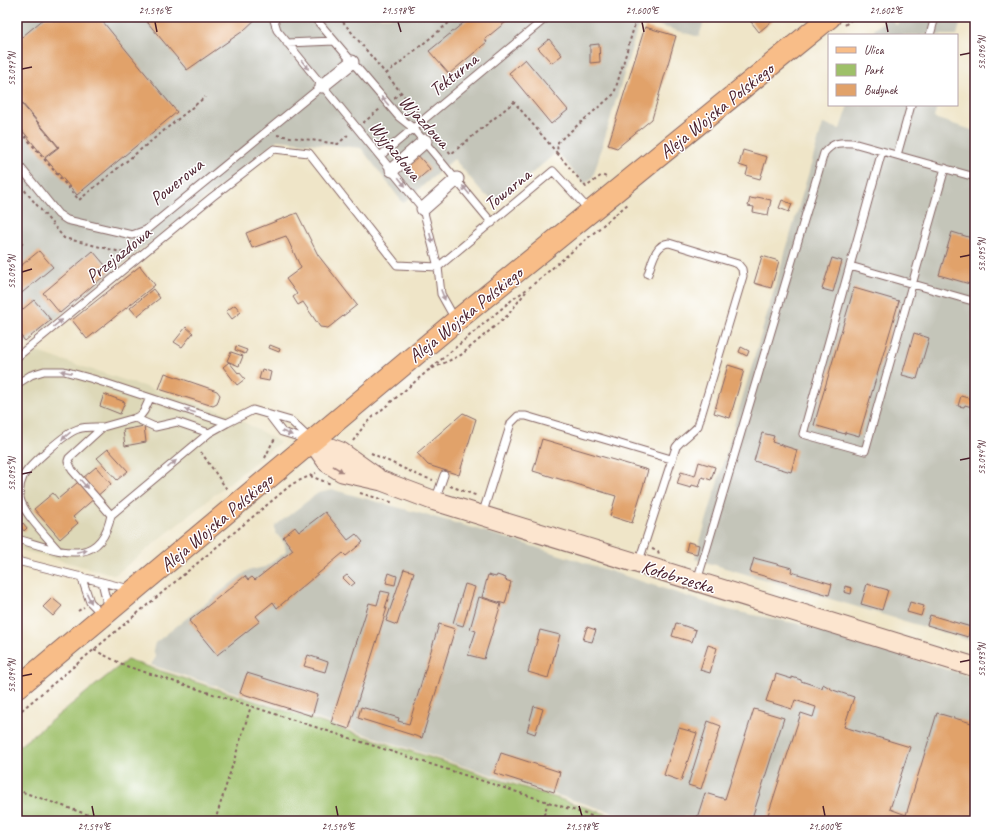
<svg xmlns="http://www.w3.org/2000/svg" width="992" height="838" font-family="Caveat,sans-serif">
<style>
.built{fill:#ddd8b8}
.industrial{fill:#c4c5b9}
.green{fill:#9ec069;stroke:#74704a}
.building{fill:#e1a26a}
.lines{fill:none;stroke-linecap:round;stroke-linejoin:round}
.lane-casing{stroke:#846462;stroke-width:9}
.street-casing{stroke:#846462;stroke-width:15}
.secondary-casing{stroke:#846462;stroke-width:21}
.primary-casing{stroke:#846462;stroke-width:23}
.path{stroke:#846462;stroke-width:2;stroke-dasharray:3 3;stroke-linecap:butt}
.lane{stroke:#fff;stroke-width:7}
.street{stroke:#fff;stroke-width:13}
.secondary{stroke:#fce5cf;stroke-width:19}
.primary{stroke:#f8bd88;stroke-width:21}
.oneway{fill:#ae9aa0}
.oneway2{fill:#a3827d}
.ticks{fill:none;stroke:#4a1f2b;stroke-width:1.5}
.labels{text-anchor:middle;stroke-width:3;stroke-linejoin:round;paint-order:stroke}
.street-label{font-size:19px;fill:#4a1f2b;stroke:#fff}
.neatline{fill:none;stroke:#4a1f2b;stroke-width:1.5}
.ticks-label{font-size:10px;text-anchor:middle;fill:#4a1f2b}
</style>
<rect width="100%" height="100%" fill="#fff"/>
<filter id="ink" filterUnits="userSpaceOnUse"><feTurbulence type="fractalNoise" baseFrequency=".025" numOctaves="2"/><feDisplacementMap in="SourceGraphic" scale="8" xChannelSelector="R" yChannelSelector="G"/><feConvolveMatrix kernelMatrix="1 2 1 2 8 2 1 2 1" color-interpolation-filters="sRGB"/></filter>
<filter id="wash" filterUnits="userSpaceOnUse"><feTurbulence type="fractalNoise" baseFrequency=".012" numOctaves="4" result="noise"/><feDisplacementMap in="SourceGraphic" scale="16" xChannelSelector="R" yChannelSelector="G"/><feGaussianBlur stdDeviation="0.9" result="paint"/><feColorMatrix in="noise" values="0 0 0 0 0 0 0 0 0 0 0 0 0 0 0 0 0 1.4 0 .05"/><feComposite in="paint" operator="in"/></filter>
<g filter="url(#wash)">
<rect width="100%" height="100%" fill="#efe5c8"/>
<path class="built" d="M37,352L227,413L280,442L115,575L17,549V368Z"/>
<path class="industrial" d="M17,17H705L699,37L640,20L593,177L584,184L557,152L509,193L496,201L484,194L454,159L403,203L361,148L277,140L17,350Z
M889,17L896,25L905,17H962L957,35H873L875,29Z
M848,105H937L934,118L975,131V642L695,559L823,124L840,129Z
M334,490L470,527L570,558L729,610L799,624L975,678V821H700L684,816L682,821H640L463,766L151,665L156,657L153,650L155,643L247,571L265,567L286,552L285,544L275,532V526L318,493Z"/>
<path class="green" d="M127,660L628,821H17V748Z"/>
<g id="blocks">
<path class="building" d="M46,17H99L177,112L77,195L45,158L59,147L17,97V41Z
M143,17H258L243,31L187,70Z
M466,17H512L485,39L487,42L449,74L429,51L468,19Z
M749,17H777L759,32L748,18Z
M645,27L676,36L652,119L617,148L608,145Z
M549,39L562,55L552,63L538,48Z
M599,44L600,62L590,63V45Z
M525,59L568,110L551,124L509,73Z
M22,104L58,147L44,157L17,124V107Z
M743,150L767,157L760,179L746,175L748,168L739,165Z
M416,153L430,169L415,182L402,166Z
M757,197L771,200L768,215L753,212L754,207L748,206L750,198L756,199Z
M782,200L792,204L789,212L779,208Z
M297,213L318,255L357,305L328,328L320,327L303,302L298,305L293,297L297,294L286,279L301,268L286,236L252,248L246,233Z
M952,232L975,239V279L973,285L939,275Z
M17,236L23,244L17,249Z
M39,251L53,267L17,297V269Z
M93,251L110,271L60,313L43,293Z
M762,256L779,261L771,288L754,283Z
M832,258L842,261L833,292L822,289Z
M140,266L155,285L87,339L72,320Z
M854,288L899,301L859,436L845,432V434L814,425Z
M153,289L160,298L137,316L130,308Z
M34,300L51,320L25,341L17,331V314Z
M235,305L241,312L232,319L226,311Z
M186,327L193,333L182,347L174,342Z
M914,333L929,338L917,379L902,375Z
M270,345L280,349L279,352L269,348Z
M236,346L247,350L245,354L235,350Z
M741,347L749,351L747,356L739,352Z
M231,352L243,356L239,366L227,361Z
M229,362L238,373L239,372L245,379L237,385L223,367Z
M728,365L744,370L730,418L714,413Z
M262,369L271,372L269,381L259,379Z
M165,373L217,391L220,395L217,404L213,406L159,389Z
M104,394L125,402L120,414L100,406Z
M961,396L975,400V408L965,405L964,407L958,406Z
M463,413L476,419L459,475L428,465L417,453Z
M144,426L146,442L125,446L123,430Z
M762,433L774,436L772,442L797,450L791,472L754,461Z
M542,439L648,470L632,523L610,516L616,496L533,471Z
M108,449L128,471L117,480L97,458Z
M699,462L715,467L711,480L702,477L699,487L692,485L691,488L677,484L681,472L695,476Z
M96,467L111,484L73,517L78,523L60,539L34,509L53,493L58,499Z
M325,512L348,540L356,534L363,542L346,556L343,553L277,608L273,602L256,616L260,621L217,655L189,621L245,576L248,580L252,577L255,580L293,550L283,537L295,527L299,532Z
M23,523L27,528L24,531L20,526Z
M688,542L699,545L697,554L686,551Z
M754,558L792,568L791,572L832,584L829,595L750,572Z
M404,569L414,572L397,625L386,621Z
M389,573L397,576L395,585L386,583Z
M347,575L355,583L351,586L343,578Z
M488,575L496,577L497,575L506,578L505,580L511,582L505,604L482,597Z
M465,584L475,587L463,626L453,623Z
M867,584L888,590L882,610L861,604Z
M845,586L852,588L851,594L844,592Z
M381,591L390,593L385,608H387L349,729L331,723L369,603L377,605Z
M479,597L501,604L484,659L468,655L476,631L470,629Z
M52,598L62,606L53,616L43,607Z
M910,602L924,606L921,616L907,612Z
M930,615L971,627L968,637L927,625Z
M676,623L696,630L692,642L672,636Z
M439,624L455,629L422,738L358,718L361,707L399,718L398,721L409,724Z
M587,627L596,630L592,642L583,640Z
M540,630L560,635L548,678L528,672Z
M708,645L717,648L710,673L700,670Z
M308,655L328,662L325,672L304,666Z
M247,673L318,695L312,716L240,693Z
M776,674L792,679V677L801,680V681L822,688L823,684L833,690L854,697L844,727L910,747L890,809L906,815L937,713L975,724V821H766L801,713L813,717L816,707L795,700L792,709L766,701L773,680L774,681Z
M534,706L543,709L535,734L527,731Z
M754,709L784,718L751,821H705L697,818L705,793L725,799Z
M708,721L721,726L701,789L688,785Z
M679,728L697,733L681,781L664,775Z
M501,753L560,772L554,792L494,773Z"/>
</g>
</g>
<g filter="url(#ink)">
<use href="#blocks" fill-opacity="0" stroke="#846462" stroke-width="1"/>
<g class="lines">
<g class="lane-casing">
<path id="lane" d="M273,17L277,30L423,209L438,267L441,294L455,319
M314,17L399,117L413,128L492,223
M930,35L935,17
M287,43L334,41
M882,151L803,434L865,451L945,168
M897,155L911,105
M380,156L547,17
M17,163L58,214L67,220L132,235L146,230L322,86
M850,266L969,300
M438,267L553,171L590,211
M17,357L212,197L274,149L309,153L397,265L438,267
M17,384L31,375L44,371H64L93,379L227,423
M269,415L282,432L309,440
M135,418L155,427L177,422L209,433
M435,501L444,475
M111,515L72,470L68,461L69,458L103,427L135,418L141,415L144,411L150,398
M482,515L511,423L518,416H526L671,459
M17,539C55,549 100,572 111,515L209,433L227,423L253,410L291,421L310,439
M58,550C47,537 23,513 20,498C19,491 20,483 23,477C28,466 67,432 78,429C86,426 95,427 103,427
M17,561L130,589
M638,564L676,447C682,439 691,434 698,426L743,276L742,269L738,264L669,243C655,244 652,263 648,274
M81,576L90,602L103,615
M697,581L824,153C833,142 840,142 853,143L975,177
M102,582L106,599V608"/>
</g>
<g class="street-casing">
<path id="street" d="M322,86L352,62
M392,170L425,141
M423,209L457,179"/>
</g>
<g class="secondary-casing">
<path id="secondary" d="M312,441L328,463L342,472L382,481L435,501L975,667
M312,441L341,452L376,477"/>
</g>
<g class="primary-casing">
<path id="primary" d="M17,688L456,321L830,17"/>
</g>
<path class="path" d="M339,17L418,113
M845,25L854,17
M386,74L456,17
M394,98L401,92
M363,123L380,109
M17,127L79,200L205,97
M277,135L338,144L350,133
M437,137L451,154L514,102L557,153L558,142L614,94L637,17
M557,153L586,187L602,175L608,178
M17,181L64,238L129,254
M427,371L461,355L508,315L528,289
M353,441L366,423L513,299L530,287L629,203
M201,452L228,491
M371,453L420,476L433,480
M265,458L272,443L275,439
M310,476L331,484
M450,486L478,496
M360,493L394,503
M652,549L658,551L659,554
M78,611L84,607
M94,650L126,666L607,821
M17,714L292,484L316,473
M17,790L106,821
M215,821L251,706
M542,821L548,802"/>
<use href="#lane" class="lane"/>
<use href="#street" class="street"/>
<use href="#secondary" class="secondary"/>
<use href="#primary" class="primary"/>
</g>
<defs><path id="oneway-solid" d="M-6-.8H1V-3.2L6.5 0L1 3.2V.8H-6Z"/></defs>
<g class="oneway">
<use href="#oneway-solid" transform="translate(305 65) rotate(51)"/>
<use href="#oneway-solid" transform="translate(385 101) rotate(-130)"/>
<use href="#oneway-solid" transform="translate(402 182) rotate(51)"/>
<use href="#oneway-solid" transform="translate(466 190) rotate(-129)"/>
<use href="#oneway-solid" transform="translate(431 238) rotate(76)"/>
<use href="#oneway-solid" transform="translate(443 295) rotate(69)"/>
<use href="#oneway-solid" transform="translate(58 323) rotate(-39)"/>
<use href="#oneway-solid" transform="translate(66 372) rotate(-169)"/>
<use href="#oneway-solid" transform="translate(190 411) rotate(-162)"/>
<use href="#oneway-solid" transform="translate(287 433) rotate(22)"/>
<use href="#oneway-solid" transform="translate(66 436) rotate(140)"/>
<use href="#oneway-solid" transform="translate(172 464) rotate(-40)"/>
<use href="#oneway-solid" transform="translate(84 484) rotate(50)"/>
<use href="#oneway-solid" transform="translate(82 551) rotate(-12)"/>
<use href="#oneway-solid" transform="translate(89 598) rotate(65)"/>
</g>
<use class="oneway2" href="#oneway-solid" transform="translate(338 469) rotate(31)"/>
</g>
<path class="ticks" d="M155,22L157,32M398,22L401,32M642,22L644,32M886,22L888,32M960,55L970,53M22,69L32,67M960,257L970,255M22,272L32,269M960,460L970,458M22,474L32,472M960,662L970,660M22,676L32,674M92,806L94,816M336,806L338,816M579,806L582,816M823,806L825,816"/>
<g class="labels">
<g class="street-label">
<text transform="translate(453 74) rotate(-39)" y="7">Tekturna</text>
<text transform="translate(716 110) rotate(-39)" y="7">Aleja Wojska Polskiego</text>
<text transform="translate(425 121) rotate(47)" y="7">Wjazdowa</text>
<text transform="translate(396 150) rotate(51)" y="7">Wyjazdowa</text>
<text transform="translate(176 181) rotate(-39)" y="7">Powerowa</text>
<text transform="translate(507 189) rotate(-40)" y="7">Towarna</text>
<text transform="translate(118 254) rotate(-39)" y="7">Przejazdowa</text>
<text transform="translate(465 314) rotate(-39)" y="7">Aleja Wojska Polskiego</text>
<text transform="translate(216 522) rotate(-40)" y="7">Aleja Wojska Polskiego</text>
<text transform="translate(678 576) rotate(17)" y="7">Kołobrzeska</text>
</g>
</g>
<rect width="992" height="838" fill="none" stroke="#fff" stroke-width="44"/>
<rect x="828" y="34" width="130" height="72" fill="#ffffff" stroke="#b7a5aa"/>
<rect x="836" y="47" width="20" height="6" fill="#f8bd88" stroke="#b7a5aa"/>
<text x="864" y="54" font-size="12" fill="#4a1f2b">Ulica</text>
<rect x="836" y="64" width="20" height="12" fill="#9ec069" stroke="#b7a5aa"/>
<text x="864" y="74" font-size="12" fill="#4a1f2b">Park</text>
<rect x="836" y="84" width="20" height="12" fill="#e1a26a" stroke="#b7a5aa"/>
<text x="864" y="94" font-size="12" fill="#4a1f2b">Budynek</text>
<rect x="22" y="22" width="948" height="794" class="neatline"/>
<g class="ticks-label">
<text x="155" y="14">21.596°E</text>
<text x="398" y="14">21.598°E</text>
<text x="642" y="14">21.600°E</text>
<text x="886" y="14">21.602°E</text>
<text transform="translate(981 53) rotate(-90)" y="4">53.096°N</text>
<text transform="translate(11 69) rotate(-90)" y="4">53.097°N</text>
<text transform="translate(981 255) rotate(-90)" y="4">53.095°N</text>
<text transform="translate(11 272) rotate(-90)" y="4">53.096°N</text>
<text transform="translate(981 458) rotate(-90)" y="4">53.094°N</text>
<text transform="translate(11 474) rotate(-90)" y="4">53.095°N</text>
<text transform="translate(981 660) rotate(-90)" y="4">53.093°N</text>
<text transform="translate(11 676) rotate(-90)" y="4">53.094°N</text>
<text x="94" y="830">21.594°E</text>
<text x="338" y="830">21.596°E</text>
<text x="582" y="830">21.598°E</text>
<text x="825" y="830">21.600°E</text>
</g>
</svg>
